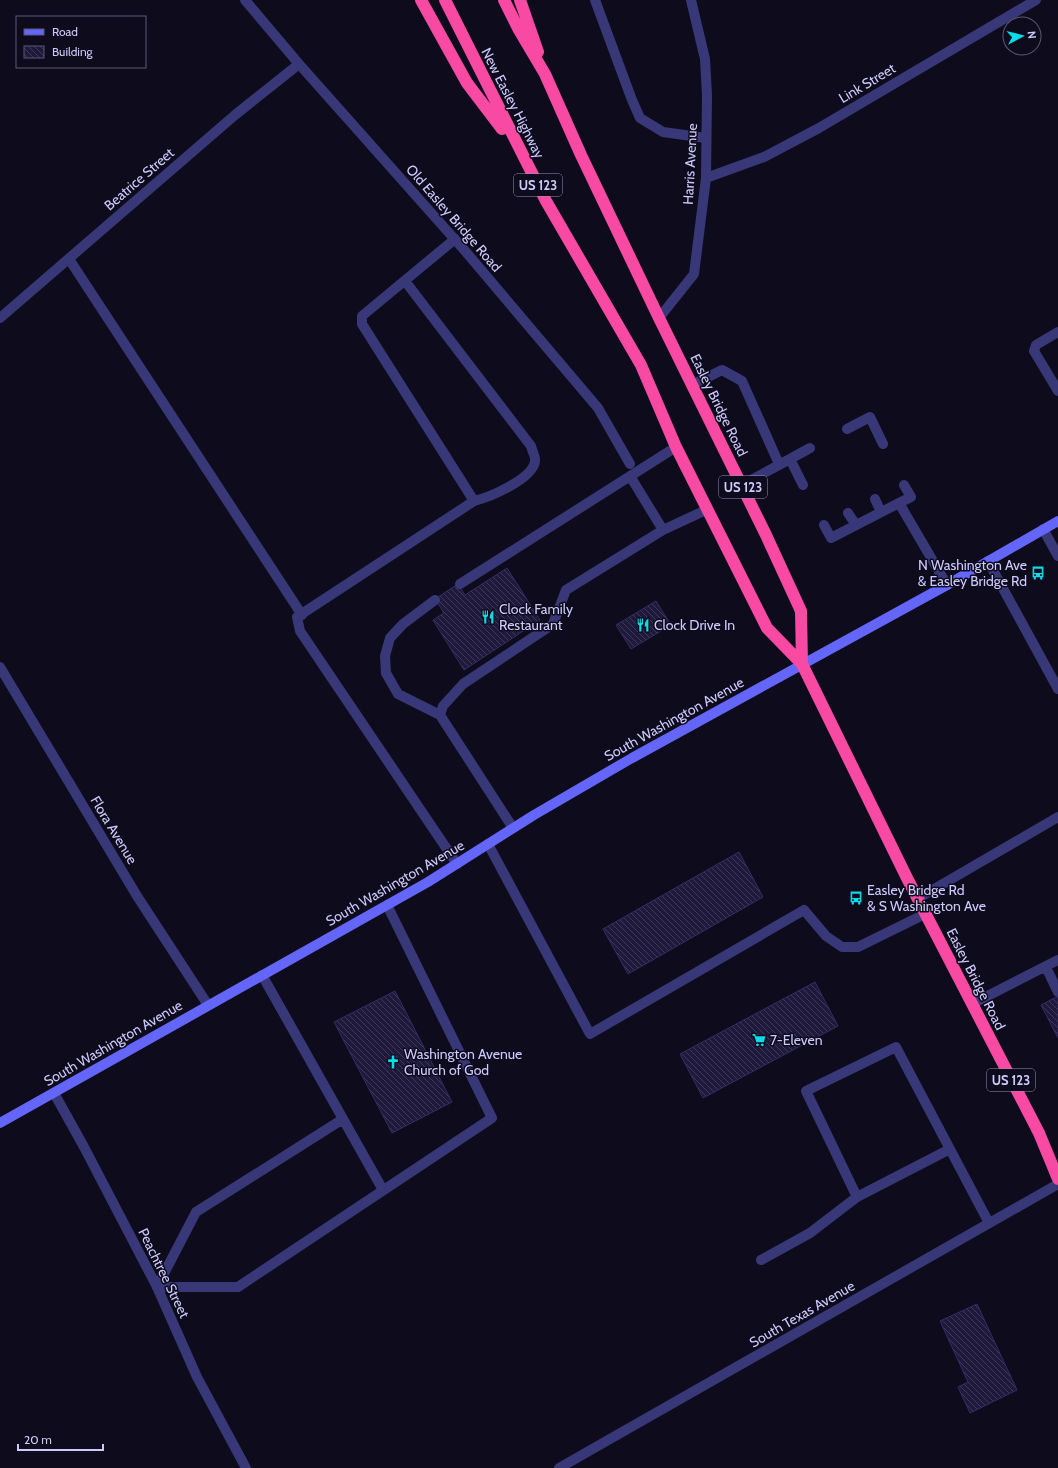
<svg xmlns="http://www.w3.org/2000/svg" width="1058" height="1468" font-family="Cabin,sans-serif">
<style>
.building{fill:url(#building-back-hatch);stroke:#352c67}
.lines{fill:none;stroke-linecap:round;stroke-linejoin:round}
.lane{stroke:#383879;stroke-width:10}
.street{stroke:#383879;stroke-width:10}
.secondary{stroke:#6465f9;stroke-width:10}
.highway{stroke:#f849a3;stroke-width:12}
.labels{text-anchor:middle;stroke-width:3;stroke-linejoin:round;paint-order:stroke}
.shield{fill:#0e0c1c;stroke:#9490ba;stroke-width:1}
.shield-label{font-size:13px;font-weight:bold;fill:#cdc9fd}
.street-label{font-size:14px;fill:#cdc9fd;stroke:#0e0c1c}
.poi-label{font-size:14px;fill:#cdc9fd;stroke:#0e0c1c;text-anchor:start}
</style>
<defs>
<pattern id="building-back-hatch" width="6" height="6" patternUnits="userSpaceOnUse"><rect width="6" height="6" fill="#1f193c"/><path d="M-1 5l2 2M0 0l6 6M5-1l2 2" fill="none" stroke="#3e3959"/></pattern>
</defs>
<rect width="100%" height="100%" fill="#0e0c1c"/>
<path class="building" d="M507,568L540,620L464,670L433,620L444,613L435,599L458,584L465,595Z
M656,601L671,625L631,649L616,625Z
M739,852L763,897L628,974L603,929Z
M815,982L838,1026L703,1098L680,1054Z
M395,991L452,1102L392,1133L334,1022Z
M1058,996V1038L1041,1005Z
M977,1304L1017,1390L970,1413L958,1387L968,1382L940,1321Z"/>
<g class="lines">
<path class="lane" d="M595,0L632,100L640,118L663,132L706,138
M455,239L362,316V324L474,501
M69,259L302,615
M405,281L531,446C532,451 536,457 535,461C533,479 490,497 474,501L297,617L300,631L457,864
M1058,332L1036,345L1034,351L1058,391
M692,385L722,370L742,381L779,464
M847,429L870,417L883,444
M630,476L663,530
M742,485L790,459
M803,485L790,459L810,448
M904,485L911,497L899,503L947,585
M875,499L881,512
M848,513L856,525
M824,525L831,538L899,503
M1043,529L1058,556
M988,561L1058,689
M460,584L676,447
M435,600L403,624L390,638L385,656L386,673L398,694L440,715
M513,828L440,715L443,706L463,684L553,624L566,590L663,530L706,510
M488,844L590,1034L804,910L826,936L842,947H858L925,914
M917,899L1058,817
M1046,967L1058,992
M262,975L383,1190
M972,1004L1058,960
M343,1119L196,1212L157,1287H238L492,1118L387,905
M950,1149L857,1197L806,1091L896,1047L989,1223
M761,1260L810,1233L857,1197"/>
<path class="street" d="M245,0L299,64L466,252L598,408L630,464
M706,178L764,157L819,128L1036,0
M0,318L235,115L299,64
M659,318L694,274L706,178L707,95L705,59L691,0
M0,667L137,896L208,1005
M54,1093L84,1147L157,1287L197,1377L246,1468
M559,1468L1058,1184"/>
<path class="secondary" d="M0,1123L428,882L534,815L632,758L947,585L1058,521"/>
<path class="highway" d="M421,0L467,83L502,129
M445,0L546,201L641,365L676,447L767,628L802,664L907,878L1039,1133L1058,1179
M504,0L519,30L545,74L581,155L659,318L766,535L801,611L802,664
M520,0L538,52"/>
</g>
<defs>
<g id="bus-bare" transform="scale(1.08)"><path d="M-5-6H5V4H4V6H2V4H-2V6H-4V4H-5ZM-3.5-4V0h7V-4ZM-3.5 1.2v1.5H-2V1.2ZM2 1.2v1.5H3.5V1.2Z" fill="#09dbe9" stroke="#0e0c1c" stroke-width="2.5" paint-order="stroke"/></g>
<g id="restaurant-bare" transform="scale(1.08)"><path d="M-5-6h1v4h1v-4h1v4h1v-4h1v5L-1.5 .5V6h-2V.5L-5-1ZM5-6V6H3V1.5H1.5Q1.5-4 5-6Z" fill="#09dbe9" stroke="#0e0c1c" stroke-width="2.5" paint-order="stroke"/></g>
<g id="supermarket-bare" transform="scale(1.08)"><path d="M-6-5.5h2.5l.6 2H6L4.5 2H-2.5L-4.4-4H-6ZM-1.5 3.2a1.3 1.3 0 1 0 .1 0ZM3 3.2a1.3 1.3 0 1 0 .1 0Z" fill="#09dbe9" stroke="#0e0c1c" stroke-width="2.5" paint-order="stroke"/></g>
<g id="church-bare" transform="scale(1.08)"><path d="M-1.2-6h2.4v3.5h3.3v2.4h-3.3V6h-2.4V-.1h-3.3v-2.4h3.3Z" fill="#09dbe9" stroke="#0e0c1c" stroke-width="2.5" paint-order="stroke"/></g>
</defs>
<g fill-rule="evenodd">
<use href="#bus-bare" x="1038" y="573"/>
<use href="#restaurant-bare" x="488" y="617"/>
<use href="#restaurant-bare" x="643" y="625"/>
<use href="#bus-bare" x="856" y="898"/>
<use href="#supermarket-bare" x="759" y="1040"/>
<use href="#church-bare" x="393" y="1062"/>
</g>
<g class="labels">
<g class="shield">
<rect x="514" y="174" width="48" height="22" rx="3"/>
<rect x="719" y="476" width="48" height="22" rx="3"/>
<rect x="987" y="1069" width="48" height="22" rx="3"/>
</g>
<g class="shield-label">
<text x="538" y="190">US 123</text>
<text x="743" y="492">US 123</text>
<text x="1011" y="1085">US 123</text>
</g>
<g class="street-label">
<text transform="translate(867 83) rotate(-31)" y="5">Link Street</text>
<text transform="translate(513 103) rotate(63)" y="5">New Easley Highway</text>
<text transform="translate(690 164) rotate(-87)" y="5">Harris Avenue</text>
<text transform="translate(139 179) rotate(-41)" y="5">Beatrice Street</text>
<text transform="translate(454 218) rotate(49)" y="5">Old Easley Bridge Road</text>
<text transform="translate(719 405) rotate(64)" y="5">Easley Bridge Road</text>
<text transform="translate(674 719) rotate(-29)" y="5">South Washington Avenue</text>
<text transform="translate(114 830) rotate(59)" y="5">Flora Avenue</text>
<text transform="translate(395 883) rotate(-30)" y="5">South Washington Avenue</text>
<text transform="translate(976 979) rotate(63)" y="5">Easley Bridge Road</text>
<text transform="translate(113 1043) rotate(-30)" y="5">South Washington Avenue</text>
<text transform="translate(164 1273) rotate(64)" y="5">Peachtree Street</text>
<text transform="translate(802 1314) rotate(-30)" y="5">South Texas Avenue</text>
</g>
<g class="poi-label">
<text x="1027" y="570" text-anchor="end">N Washington Ave<tspan x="1027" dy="16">&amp; Easley Bridge Rd</tspan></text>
<text x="499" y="614">Clock Family<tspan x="499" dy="16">Restaurant</tspan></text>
<text x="654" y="630">Clock Drive In</text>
<text x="867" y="895">Easley Bridge Rd<tspan x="867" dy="16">&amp; S Washington Ave</tspan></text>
<text x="770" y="1045">7-Eleven</text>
<text x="404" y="1059">Washington Avenue<tspan x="404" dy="16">Church of God</tspan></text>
</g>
</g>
<rect x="16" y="16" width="130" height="52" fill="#0e0c1c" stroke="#5a5876"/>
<rect x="24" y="29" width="20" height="6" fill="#6465f9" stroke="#5a5876"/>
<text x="52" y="36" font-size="12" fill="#cdc9fd">Road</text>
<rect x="24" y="46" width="20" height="12" fill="url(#building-back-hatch)" stroke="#5a5876"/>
<text x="52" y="56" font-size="12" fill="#cdc9fd">Building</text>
<g transform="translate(1022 36) rotate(83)"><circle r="19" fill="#0e0c1c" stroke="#5a5876"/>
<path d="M0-3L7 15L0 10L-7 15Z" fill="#09dbe9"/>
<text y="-6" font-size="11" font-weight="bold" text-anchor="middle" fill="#cdc9fd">N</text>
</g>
<path d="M18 1444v6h85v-6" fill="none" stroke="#cdc9fd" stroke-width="2"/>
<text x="24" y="1444" font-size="12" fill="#cdc9fd" stroke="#0e0c1c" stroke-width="3" paint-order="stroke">20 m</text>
</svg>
